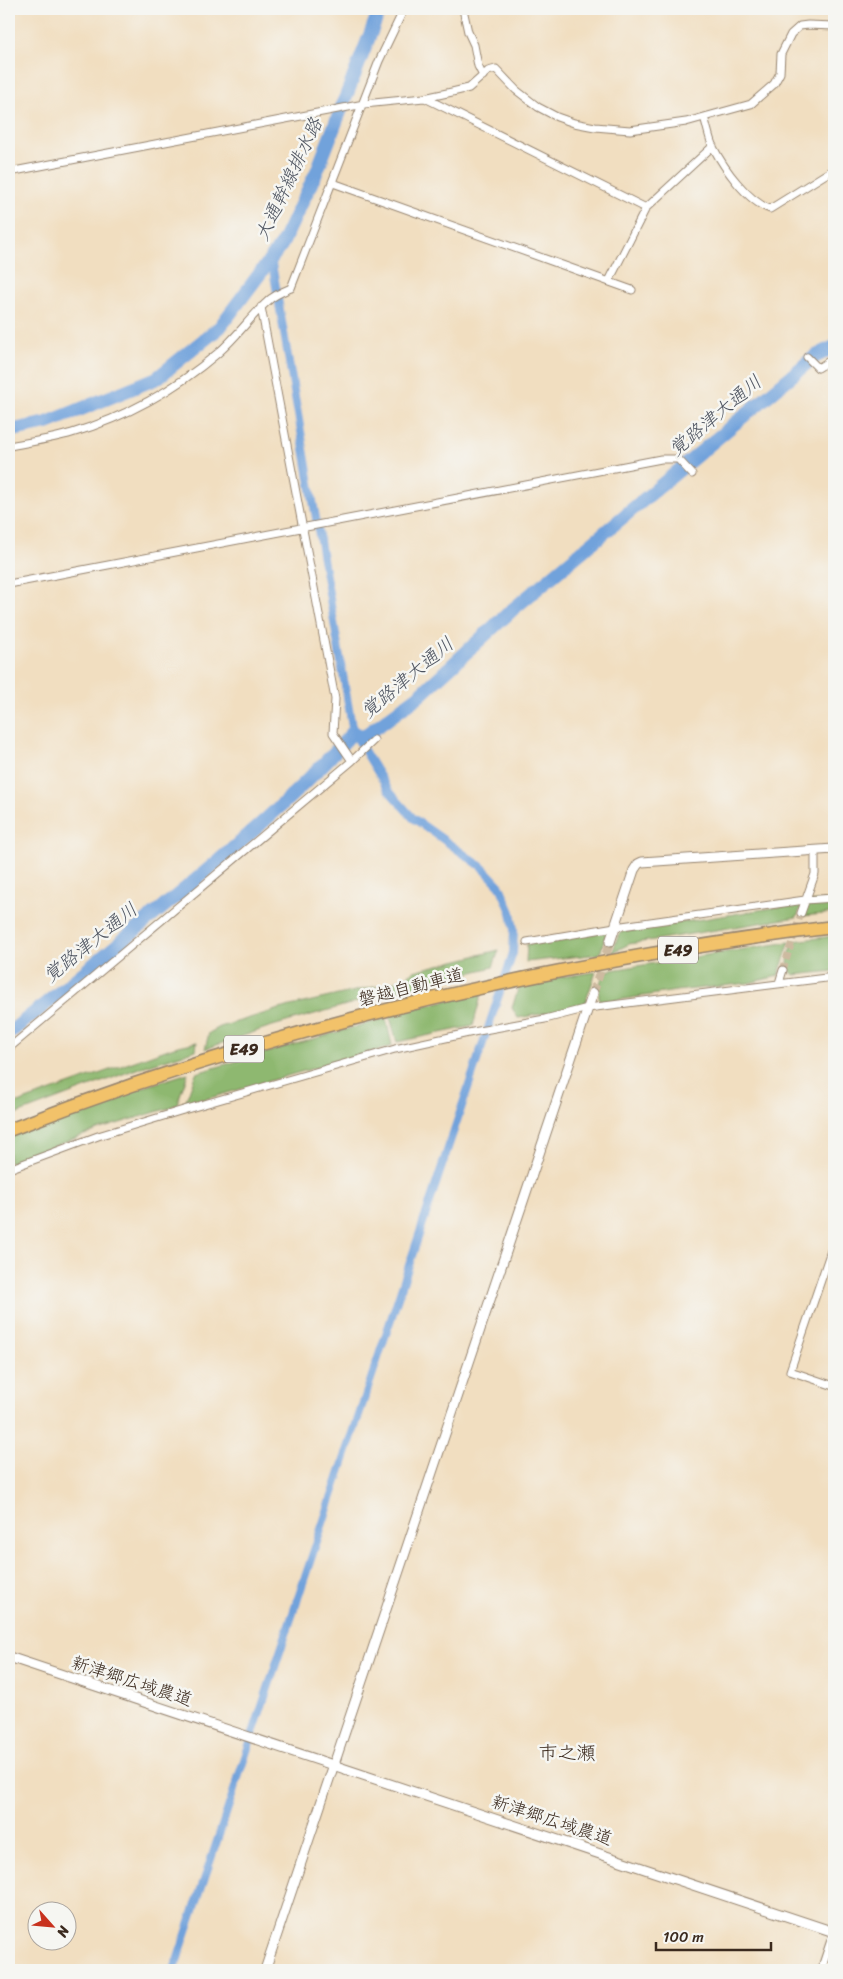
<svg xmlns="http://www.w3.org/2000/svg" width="843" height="1979" font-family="Sriracha,'Klee One',sans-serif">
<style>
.forest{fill:#8eb870;stroke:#647147}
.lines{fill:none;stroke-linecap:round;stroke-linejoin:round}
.canal{stroke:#71a2db;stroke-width:8}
.river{stroke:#71a2db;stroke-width:14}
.minor-tunnel{stroke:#cdbaa0;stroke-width:7;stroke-dasharray:7 3.5;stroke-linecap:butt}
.tertiary-tunnel{stroke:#cdbaa0;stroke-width:9;stroke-dasharray:9 4.5;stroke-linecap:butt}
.minor-casing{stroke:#96846f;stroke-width:9}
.tertiary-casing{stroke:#96846f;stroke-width:11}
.motorway-casing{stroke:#96846f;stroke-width:15}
.minor{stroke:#fff;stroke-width:7}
.tertiary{stroke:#fff;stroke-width:9}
.motorway{stroke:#f2c26a;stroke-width:12}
.labels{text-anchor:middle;stroke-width:5;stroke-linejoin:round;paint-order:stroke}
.shield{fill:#f6f6f2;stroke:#73675e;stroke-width:1}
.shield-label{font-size:16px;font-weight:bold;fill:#3b2a1e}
.street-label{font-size:18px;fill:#3b2a1e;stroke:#f6f6f2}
.water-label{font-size:19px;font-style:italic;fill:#4e5460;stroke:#f6f6f2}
.neighbourhood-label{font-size:19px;fill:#3b2a1e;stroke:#f6f6f2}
</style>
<rect width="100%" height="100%" fill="#f6f6f2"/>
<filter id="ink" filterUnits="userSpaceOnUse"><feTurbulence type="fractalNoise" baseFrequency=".02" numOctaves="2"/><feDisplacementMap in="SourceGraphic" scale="10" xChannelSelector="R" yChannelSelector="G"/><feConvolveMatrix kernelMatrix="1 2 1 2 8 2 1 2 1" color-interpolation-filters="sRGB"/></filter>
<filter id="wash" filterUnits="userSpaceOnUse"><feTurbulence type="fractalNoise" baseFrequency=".0096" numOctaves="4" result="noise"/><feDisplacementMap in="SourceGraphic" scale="20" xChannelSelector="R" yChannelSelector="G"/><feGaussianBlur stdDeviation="1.12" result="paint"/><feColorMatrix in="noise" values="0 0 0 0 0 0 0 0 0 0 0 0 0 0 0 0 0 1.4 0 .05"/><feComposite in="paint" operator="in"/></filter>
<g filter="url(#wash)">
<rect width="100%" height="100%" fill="#f1dec0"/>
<path class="forest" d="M834,900V913L803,916L808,902Z
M803,903L797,917L629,944L612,953L619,934L622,932Z
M607,930L600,954L526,962L527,944Z
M834,936V971L794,975C783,965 790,953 794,941Z
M790,942L778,976L749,983L676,991L605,1002L600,1000C596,989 601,981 605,971Z
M499,950L493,967L385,994L383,985L404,978L414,971Z
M596,972L584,1006L518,1018L512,1008L519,986L533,981Z
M377,986L378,996L269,1027L205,1049L209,1033L220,1027L286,1007Z
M482,992L473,1026L397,1042L389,1014Z
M386,1018L392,1046L192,1103L186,1100L196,1073Z
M197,1042L196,1050L139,1068L9,1117V1106L174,1047Z
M188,1073L177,1104L169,1108L100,1129L9,1163V1135L131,1091Z"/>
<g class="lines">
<path class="canal" d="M174,1970L513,953L514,929L511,912L500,886L482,867L413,818L389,791L353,732L271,258"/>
<path class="river" d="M9,431L47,423L157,378L220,327L282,244L317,171L380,9
M9,1033C51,1000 92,966 133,932C209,869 287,807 353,732L363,737L420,695L512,610L807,363L816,356L834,347"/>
</g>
</g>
<g filter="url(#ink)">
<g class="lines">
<path class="minor-tunnel" d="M783,970L801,913"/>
<path class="tertiary-tunnel" d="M593,993L610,942"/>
<g class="minor-casing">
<path id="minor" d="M463,9L468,32L474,45L478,66L483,76
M425,98L646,208
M704,117C707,126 709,138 713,147C724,168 747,201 770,209L834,169
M9,172L364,104L424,98L452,92L469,88L488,71L496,69L516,90L538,107L557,117L574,123L595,127L630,130L686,122L751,104L774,84L780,73L781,54L791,34L800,26L808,25L834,26
M333,183L632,290
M609,281L646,208L713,146
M261,307L335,699L333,733L352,761
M807,357L818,368L834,358
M9,446C30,442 52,439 72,433C126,417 176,389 218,353C237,337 250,317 268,301C274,295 284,291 291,288L379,61L404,9
M9,584L661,459H678L692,474
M801,913L815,874V850
M527,942L615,927L805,900L834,898
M779,983L783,970
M9,1048L352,761L374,740
M9,1169L98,1136L180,1111L395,1049L473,1032L545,1019L588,1008L834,977
M834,1242L790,1371L834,1386
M821,1970L834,1931"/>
</g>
<g class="tertiary-casing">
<path id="tertiary" d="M610,942L634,870L638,864L642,862L834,849
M9,1657L834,1932
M265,1970L593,993"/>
</g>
<g class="motorway-casing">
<path id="motorway" d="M9,1130C216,1049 433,992 652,954C712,944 773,934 834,927"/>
</g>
<use href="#minor" class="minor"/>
<use href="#tertiary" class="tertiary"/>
<use href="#motorway" class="motorway"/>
</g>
</g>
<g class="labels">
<g class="shield">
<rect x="658" y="936.5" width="40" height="27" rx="4"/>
<rect x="224" y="1035.5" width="40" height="27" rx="4"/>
</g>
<g class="shield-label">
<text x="678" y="956">E49</text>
<text x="244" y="1055">E49</text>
</g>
<g class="street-label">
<text transform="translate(411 987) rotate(-14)" y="6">磐越自動車道</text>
<text transform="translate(132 1681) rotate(18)" y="6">新津郷広域農道</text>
<text transform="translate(552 1820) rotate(18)" y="6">新津郷広域農道</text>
</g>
<g class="water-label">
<text transform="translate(288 179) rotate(-65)" y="7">大通幹線排水路</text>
<text transform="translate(715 415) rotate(-40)" y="7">覚路津大通川</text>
<text transform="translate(407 677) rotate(-40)" y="7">覚路津大通川</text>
<text transform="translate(90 942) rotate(-39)" y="7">覚路津大通川</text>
</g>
<g class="neighbourhood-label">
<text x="567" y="1759">市之瀬</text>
</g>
</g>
<rect width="843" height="1979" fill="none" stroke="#f6f6f2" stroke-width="30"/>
<g transform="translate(52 1926) rotate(117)"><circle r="24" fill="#f6f6f2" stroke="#aba49d"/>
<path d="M0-4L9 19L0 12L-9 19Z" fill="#c8321e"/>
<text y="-8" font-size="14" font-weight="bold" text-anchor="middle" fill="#3b2a1e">N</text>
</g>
<path d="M656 1942v8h115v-8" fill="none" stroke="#3b2a1e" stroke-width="2.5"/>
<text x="663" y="1942" font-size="15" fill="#3b2a1e" stroke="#f6f6f2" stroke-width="4" paint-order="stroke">100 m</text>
</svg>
